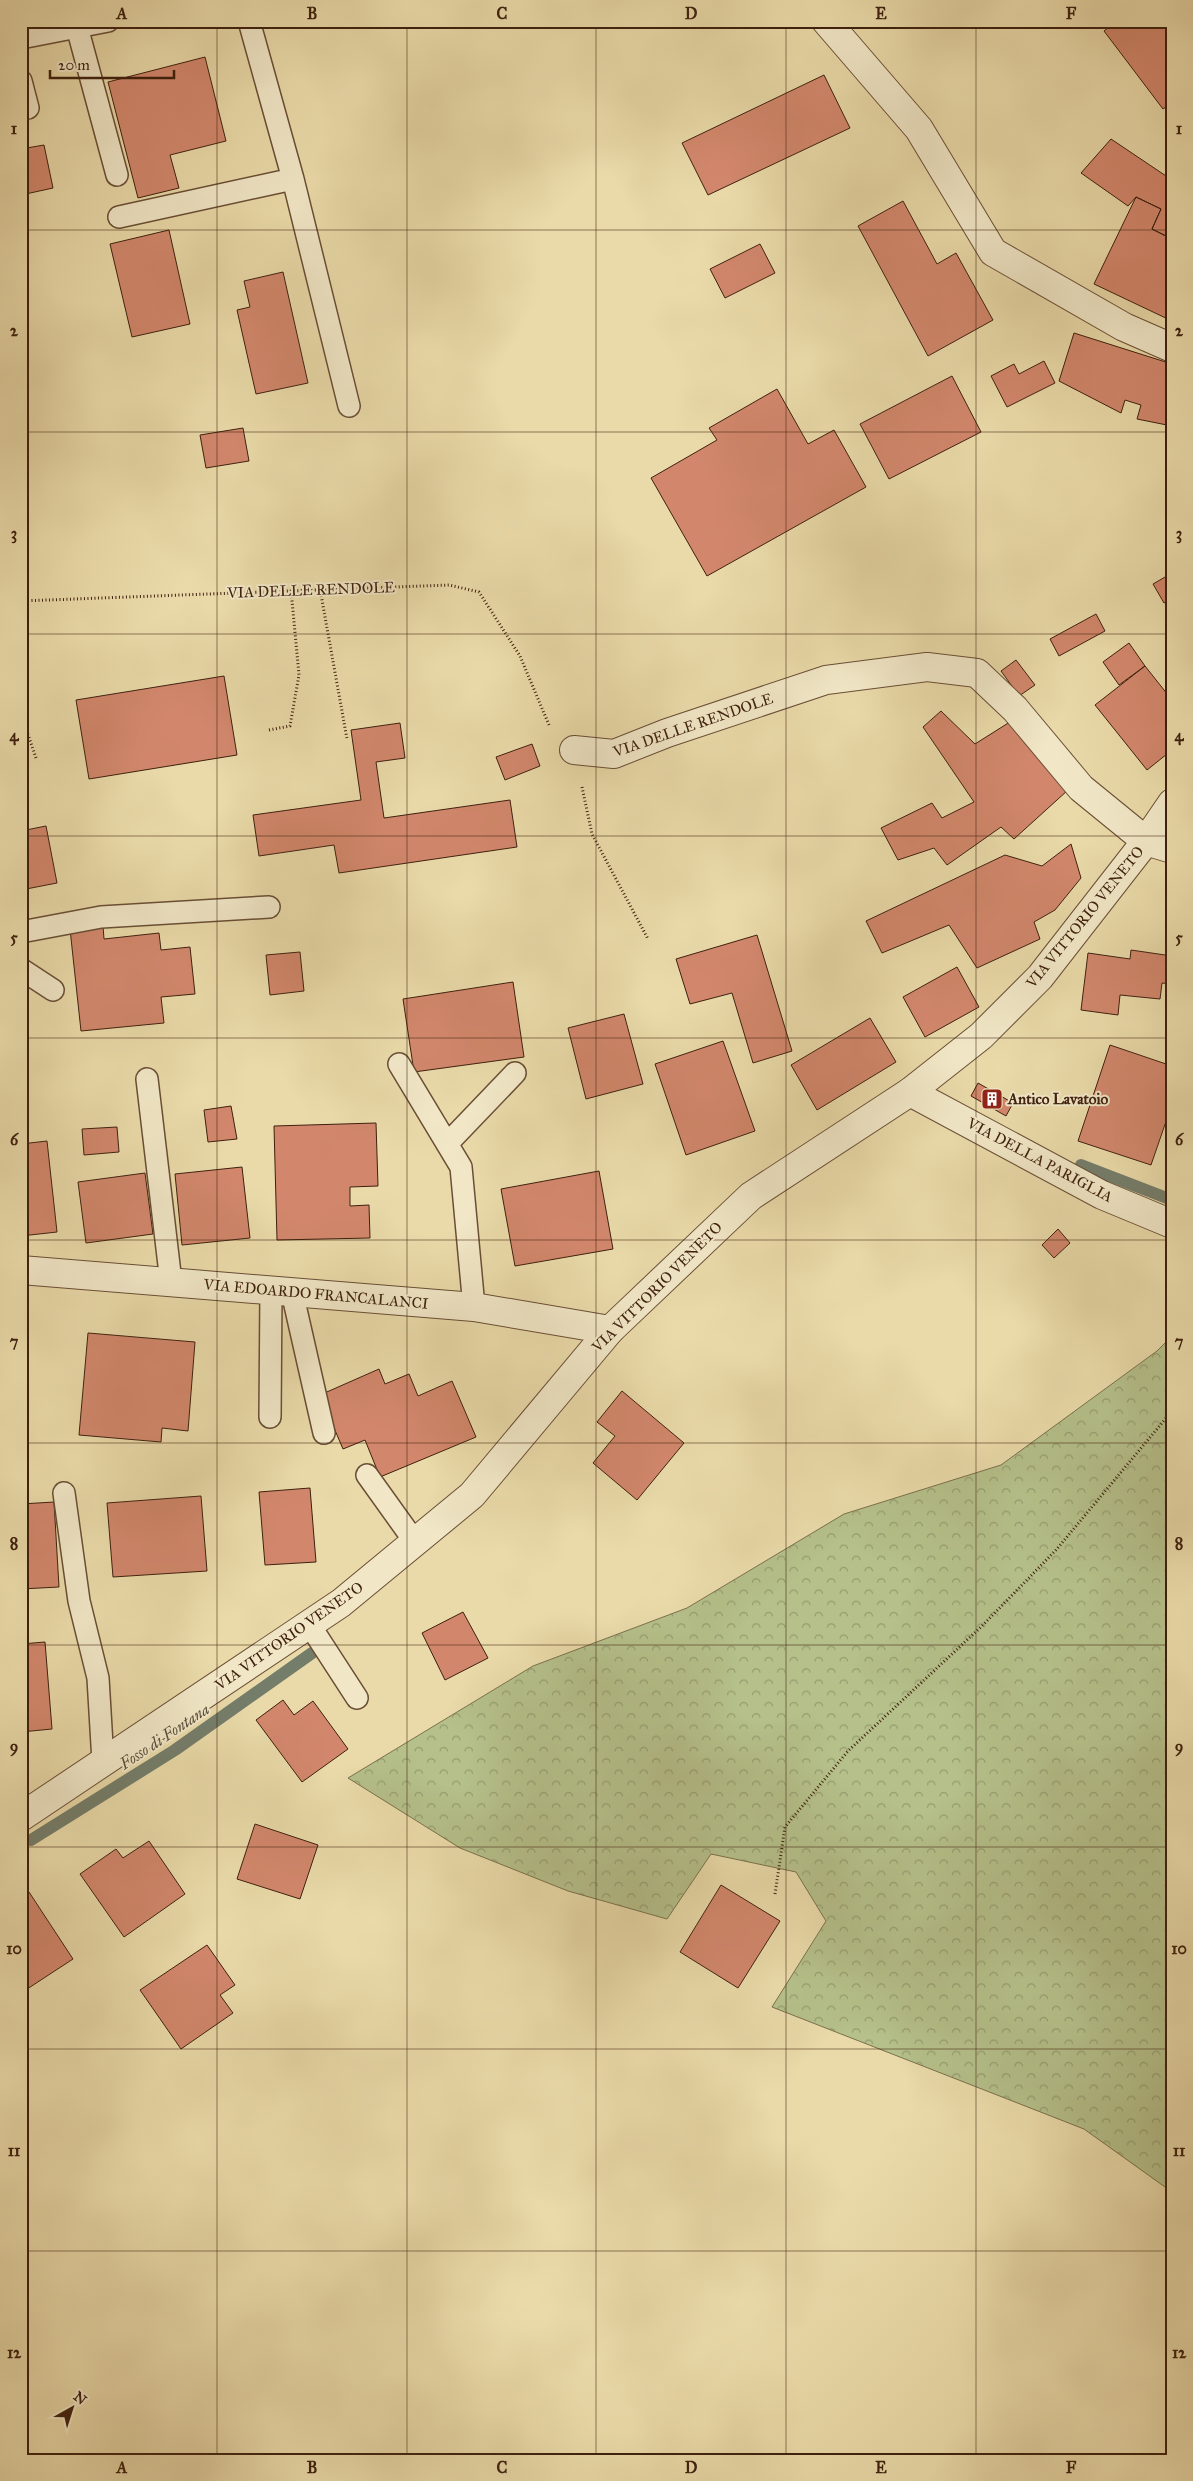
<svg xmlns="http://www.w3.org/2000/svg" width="1193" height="2481" font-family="'IM FELL Great Primer',serif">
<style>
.forest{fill:url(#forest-crowns);stroke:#7a704c}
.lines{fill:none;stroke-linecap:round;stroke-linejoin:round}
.stream{stroke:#747d6a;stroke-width:12}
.building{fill:#d2876c;stroke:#3e200e}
.service-casing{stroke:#694e35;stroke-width:24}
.minor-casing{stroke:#694e35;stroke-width:30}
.tertiary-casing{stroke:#694e35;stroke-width:30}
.path{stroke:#3e200e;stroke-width:3;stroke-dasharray:1 2.5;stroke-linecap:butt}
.service{stroke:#f1e7c7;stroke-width:21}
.minor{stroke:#f1e7c7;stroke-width:28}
.tertiary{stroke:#f1e7c7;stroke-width:28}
.grid{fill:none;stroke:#3e200e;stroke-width:1;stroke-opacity:0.55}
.labels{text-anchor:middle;stroke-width:4;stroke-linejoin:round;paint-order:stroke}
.street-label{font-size:15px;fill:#3e200e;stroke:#f1e7c7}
.poi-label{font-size:15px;font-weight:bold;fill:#3e200e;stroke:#f1e7c7;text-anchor:start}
.water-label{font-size:16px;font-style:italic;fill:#594e3c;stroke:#f1e7c7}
.neatline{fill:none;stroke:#3e200e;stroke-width:2}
.grid-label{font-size:16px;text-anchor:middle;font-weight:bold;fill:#3e200e}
</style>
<defs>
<pattern id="forest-crowns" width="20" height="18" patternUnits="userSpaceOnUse" patternTransform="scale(1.25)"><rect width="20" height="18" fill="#b5c08a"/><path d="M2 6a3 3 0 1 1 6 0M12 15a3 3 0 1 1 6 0" fill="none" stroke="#959c6f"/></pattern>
</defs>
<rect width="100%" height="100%" fill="#eadaa9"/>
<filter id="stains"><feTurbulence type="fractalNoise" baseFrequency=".004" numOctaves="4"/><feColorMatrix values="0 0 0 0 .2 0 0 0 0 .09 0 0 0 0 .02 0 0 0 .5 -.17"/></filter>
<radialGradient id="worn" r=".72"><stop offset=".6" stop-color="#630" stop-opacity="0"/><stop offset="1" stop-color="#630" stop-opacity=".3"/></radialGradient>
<path class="forest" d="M1172,1336V2192L1084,2129L772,2007L826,1921L796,1872L711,1854L667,1919L568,1891L460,1848L348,1778L533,1666L687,1608L844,1514L1001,1465L1157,1351Z"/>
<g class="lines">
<path class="stream" d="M1081,1165L1172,1200
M31,1840L175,1750L312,1653"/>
</g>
<path class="building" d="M1117,21H1172V102L1163,109L1104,31Z
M205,57L226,141L170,155L179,188L138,198L108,82Z
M824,75L850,128L708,195L682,143Z
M1111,139L1172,180V239L1152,229L1161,209L1136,197L1128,206L1081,173Z
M44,145L53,188L21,195V149Z
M1136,197L1161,209L1152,229L1172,239V321L1094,284Z
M903,201L937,264L956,253L993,320L928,356L858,226Z
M169,230L190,324L132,337L110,244Z
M760,244L775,273L725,298L710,269Z
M283,272L308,383L256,394L237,310L250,307L244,281Z
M1074,333L1172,364V426L1137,419L1141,405L1125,400L1121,413L1059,381Z
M1044,361L1055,383L1007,407L991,376L1014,364L1019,374Z
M952,376L981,432L889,479L860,424Z
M777,389L808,444L834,430L866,487L707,576L651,478L717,440L709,428Z
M243,428L249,461L206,468L200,435Z
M1172,573V599L1164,603L1153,584Z
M1096,614L1105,631L1059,656L1050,639Z
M1129,643L1145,666L1119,685L1103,662Z
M1016,660L1035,685L1019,696L1001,671Z
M1145,666L1172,700V750L1147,770L1095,705Z
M224,676L237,755L89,779L76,700Z
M941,711L975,744L1013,720L1068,790L1014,839L1001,827L947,865L934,848L898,860L881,828L932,803L942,818L974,802L923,727Z
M400,723L405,758L376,762L384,818L510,800L517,847L339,873L334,845L259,856L253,815L361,800L351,730Z
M532,744L540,766L505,780L496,757Z
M46,826L57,883L21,890V831Z
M1071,844L1081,878L1055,910L1034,922L1040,939L977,968L949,925L882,953L866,921L1005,855L1042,866Z
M103,926L104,939L159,933L161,950L190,947L195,994L161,997L164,1023L81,1031L70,929Z
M757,935L792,1051L753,1063L732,993L690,1004L676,959Z
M1131,950L1172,956V984L1162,983L1160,999L1120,995L1118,1015L1081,1010L1088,953L1130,959Z
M300,952L304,991L270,995L266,955Z
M957,967L979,1007L925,1037L903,997Z
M513,982L524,1057L414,1072L403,999Z
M624,1014L643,1084L586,1099L568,1028Z
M870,1018L896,1062L817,1110L791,1065Z
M723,1041L755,1131L686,1155L655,1064Z
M1110,1045L1172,1066V1104L1151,1165L1078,1141Z
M978,1083L1013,1103L1006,1116L971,1096Z
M231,1106L237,1139L208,1142L204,1110Z
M376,1123L378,1186L350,1187V1206L369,1205L370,1238L277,1240L274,1126Z
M117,1127L119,1152L84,1155L82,1129Z
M47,1141L57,1232L21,1236V1144Z
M242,1167L250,1238L182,1245L175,1174Z
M599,1171L613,1249L515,1266L501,1189Z
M145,1173L153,1234L86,1243L78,1182Z
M1058,1229L1070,1243L1054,1258L1042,1245Z
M88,1333L195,1342L188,1431L162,1428L161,1442L79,1435Z
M379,1369L385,1384L409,1374L418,1396L452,1381L476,1437L380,1477L365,1440L343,1449L320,1395Z
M622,1391L684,1443L637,1500L593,1463L615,1436L597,1422Z
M310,1488L316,1562L265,1565L259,1492Z
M201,1496L207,1571L113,1577L107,1503Z
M54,1502L59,1587L21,1589V1504Z
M463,1612L488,1658L445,1680L422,1633Z
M45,1642L52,1729L21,1732V1644Z
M283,1700L294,1715L313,1701L348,1749L302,1782L256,1720Z
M255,1824L318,1845L300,1899L237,1879Z
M149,1841L185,1894L124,1937L80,1874L116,1849L123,1858Z
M721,1885L780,1921L738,1988L680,1952Z
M29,1892L73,1959L21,1993V1898Z
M207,1945L235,1985L220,1995L233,2013L181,2049L140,1990Z"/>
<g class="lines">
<g class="service-casing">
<path id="service" d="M249,21L293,179L349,406
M77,27L117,175
M21,38L108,21
M21,81L28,108
M119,217L293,179
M21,932L101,917L269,907
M21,969L53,990
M399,1064L461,1167L474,1307
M147,1079L171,1282
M447,1144L515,1073
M292,1292L324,1433
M270,1417L271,1290
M367,1475L415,1542
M64,1493L79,1601L98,1678L103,1762
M309,1624L357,1698"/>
</g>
<g class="minor-casing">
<path id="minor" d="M826,21L919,129L993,252L1124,327L1172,348
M574,750L614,754L667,733L826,680L927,667L977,673L1015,709L1081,788L1146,841L1172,849
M910,1092L1102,1195L1172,1224
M21,1270L474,1307L610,1330"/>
</g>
<g class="tertiary-casing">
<path id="tertiary" d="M21,1817L341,1603L472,1495L610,1330L751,1196L910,1092L981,1036L1040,977L1146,841L1172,803"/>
</g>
<path class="path" d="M320,589L347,739
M21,601L449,585L479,592L520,656L549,725
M21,714L36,758
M269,730L290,726L299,675L291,590
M582,787L592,834L648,939
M775,1894L785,1827L848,1751L982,1626L1056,1550L1172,1411"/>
<use href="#service" class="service"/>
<use href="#minor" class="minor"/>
<use href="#tertiary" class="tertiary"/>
</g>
<path class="grid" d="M217,21V2460M407,21V2460M596,21V2460M786,21V2460M976,21V2460M21,230H1172M21,432H1172M21,634H1172M21,836H1172M21,1038H1172M21,1240H1172M21,1443H1172M21,1645H1172M21,1847H1172M21,2049H1172M21,2251H1172"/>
<defs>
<g id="building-square" transform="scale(1.125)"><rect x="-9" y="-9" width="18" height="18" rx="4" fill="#8f2418" stroke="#f1e7c7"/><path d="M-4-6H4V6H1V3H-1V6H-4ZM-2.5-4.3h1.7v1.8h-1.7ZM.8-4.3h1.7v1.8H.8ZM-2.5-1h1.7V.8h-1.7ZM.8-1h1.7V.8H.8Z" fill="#fff"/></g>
</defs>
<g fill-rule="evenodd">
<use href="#building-square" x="992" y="1099"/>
</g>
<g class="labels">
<g class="street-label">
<text transform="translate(311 590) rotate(-2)" y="5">VIA DELLE RENDOLE</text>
<text transform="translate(693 725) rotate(-19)" y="5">VIA DELLE RENDOLE</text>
<text transform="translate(1085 917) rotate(-51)" y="5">VIA VITTORIO VENETO</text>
<text transform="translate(1040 1160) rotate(28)" y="5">VIA DELLA PARIGLIA</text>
<text transform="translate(657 1287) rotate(-45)" y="5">VIA VITTORIO VENETO</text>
<text transform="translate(316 1294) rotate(5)" y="5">VIA EDOARDO FRANCALANCI</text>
<text transform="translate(289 1636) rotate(-35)" y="5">VIA VITTORIO VENETO</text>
</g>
<g class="poi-label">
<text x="1008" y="1104">Antico Lavatoio</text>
</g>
<g class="water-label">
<text transform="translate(164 1736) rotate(-34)" y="6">Fosso di Fontana</text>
</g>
</g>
<rect width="1193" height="2481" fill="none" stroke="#eadaa9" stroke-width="55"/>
<g transform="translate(72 2408) rotate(39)" stroke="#f1e7c7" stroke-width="4" paint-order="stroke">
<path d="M0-4L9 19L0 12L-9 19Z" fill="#3e200e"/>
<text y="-8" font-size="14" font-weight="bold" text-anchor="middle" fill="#3e200e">N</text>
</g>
<path d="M50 70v8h124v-8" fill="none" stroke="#3e200e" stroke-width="2.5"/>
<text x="58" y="70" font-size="15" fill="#3e200e" stroke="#f1e7c7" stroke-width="4" paint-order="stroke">20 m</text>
<rect x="28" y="28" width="1138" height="2426" class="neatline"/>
<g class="grid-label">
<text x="122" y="19">A</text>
<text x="312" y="19">B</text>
<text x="502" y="19">C</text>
<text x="691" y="19">D</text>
<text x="881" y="19">E</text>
<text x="1071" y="19">F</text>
<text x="14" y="134">1</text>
<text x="1179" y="134">1</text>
<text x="14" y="336">2</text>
<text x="1179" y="336">2</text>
<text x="14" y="539">3</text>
<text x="1179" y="539">3</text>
<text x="14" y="741">4</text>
<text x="1179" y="741">4</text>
<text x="14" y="943">5</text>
<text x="1179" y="943">5</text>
<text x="14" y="1145">6</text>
<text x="1179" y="1145">6</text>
<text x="14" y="1347">7</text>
<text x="1179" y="1347">7</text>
<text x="14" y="1549">8</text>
<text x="1179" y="1549">8</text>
<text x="14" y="1752">9</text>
<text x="1179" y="1752">9</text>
<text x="14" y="1954">10</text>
<text x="1179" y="1954">10</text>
<text x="14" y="2156">11</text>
<text x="1179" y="2156">11</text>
<text x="14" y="2358">12</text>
<text x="1179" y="2358">12</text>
<text x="122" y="2473">A</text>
<text x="312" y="2473">B</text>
<text x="502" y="2473">C</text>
<text x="691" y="2473">D</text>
<text x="881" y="2473">E</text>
<text x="1071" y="2473">F</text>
</g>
<rect width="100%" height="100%" filter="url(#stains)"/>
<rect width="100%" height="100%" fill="url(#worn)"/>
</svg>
